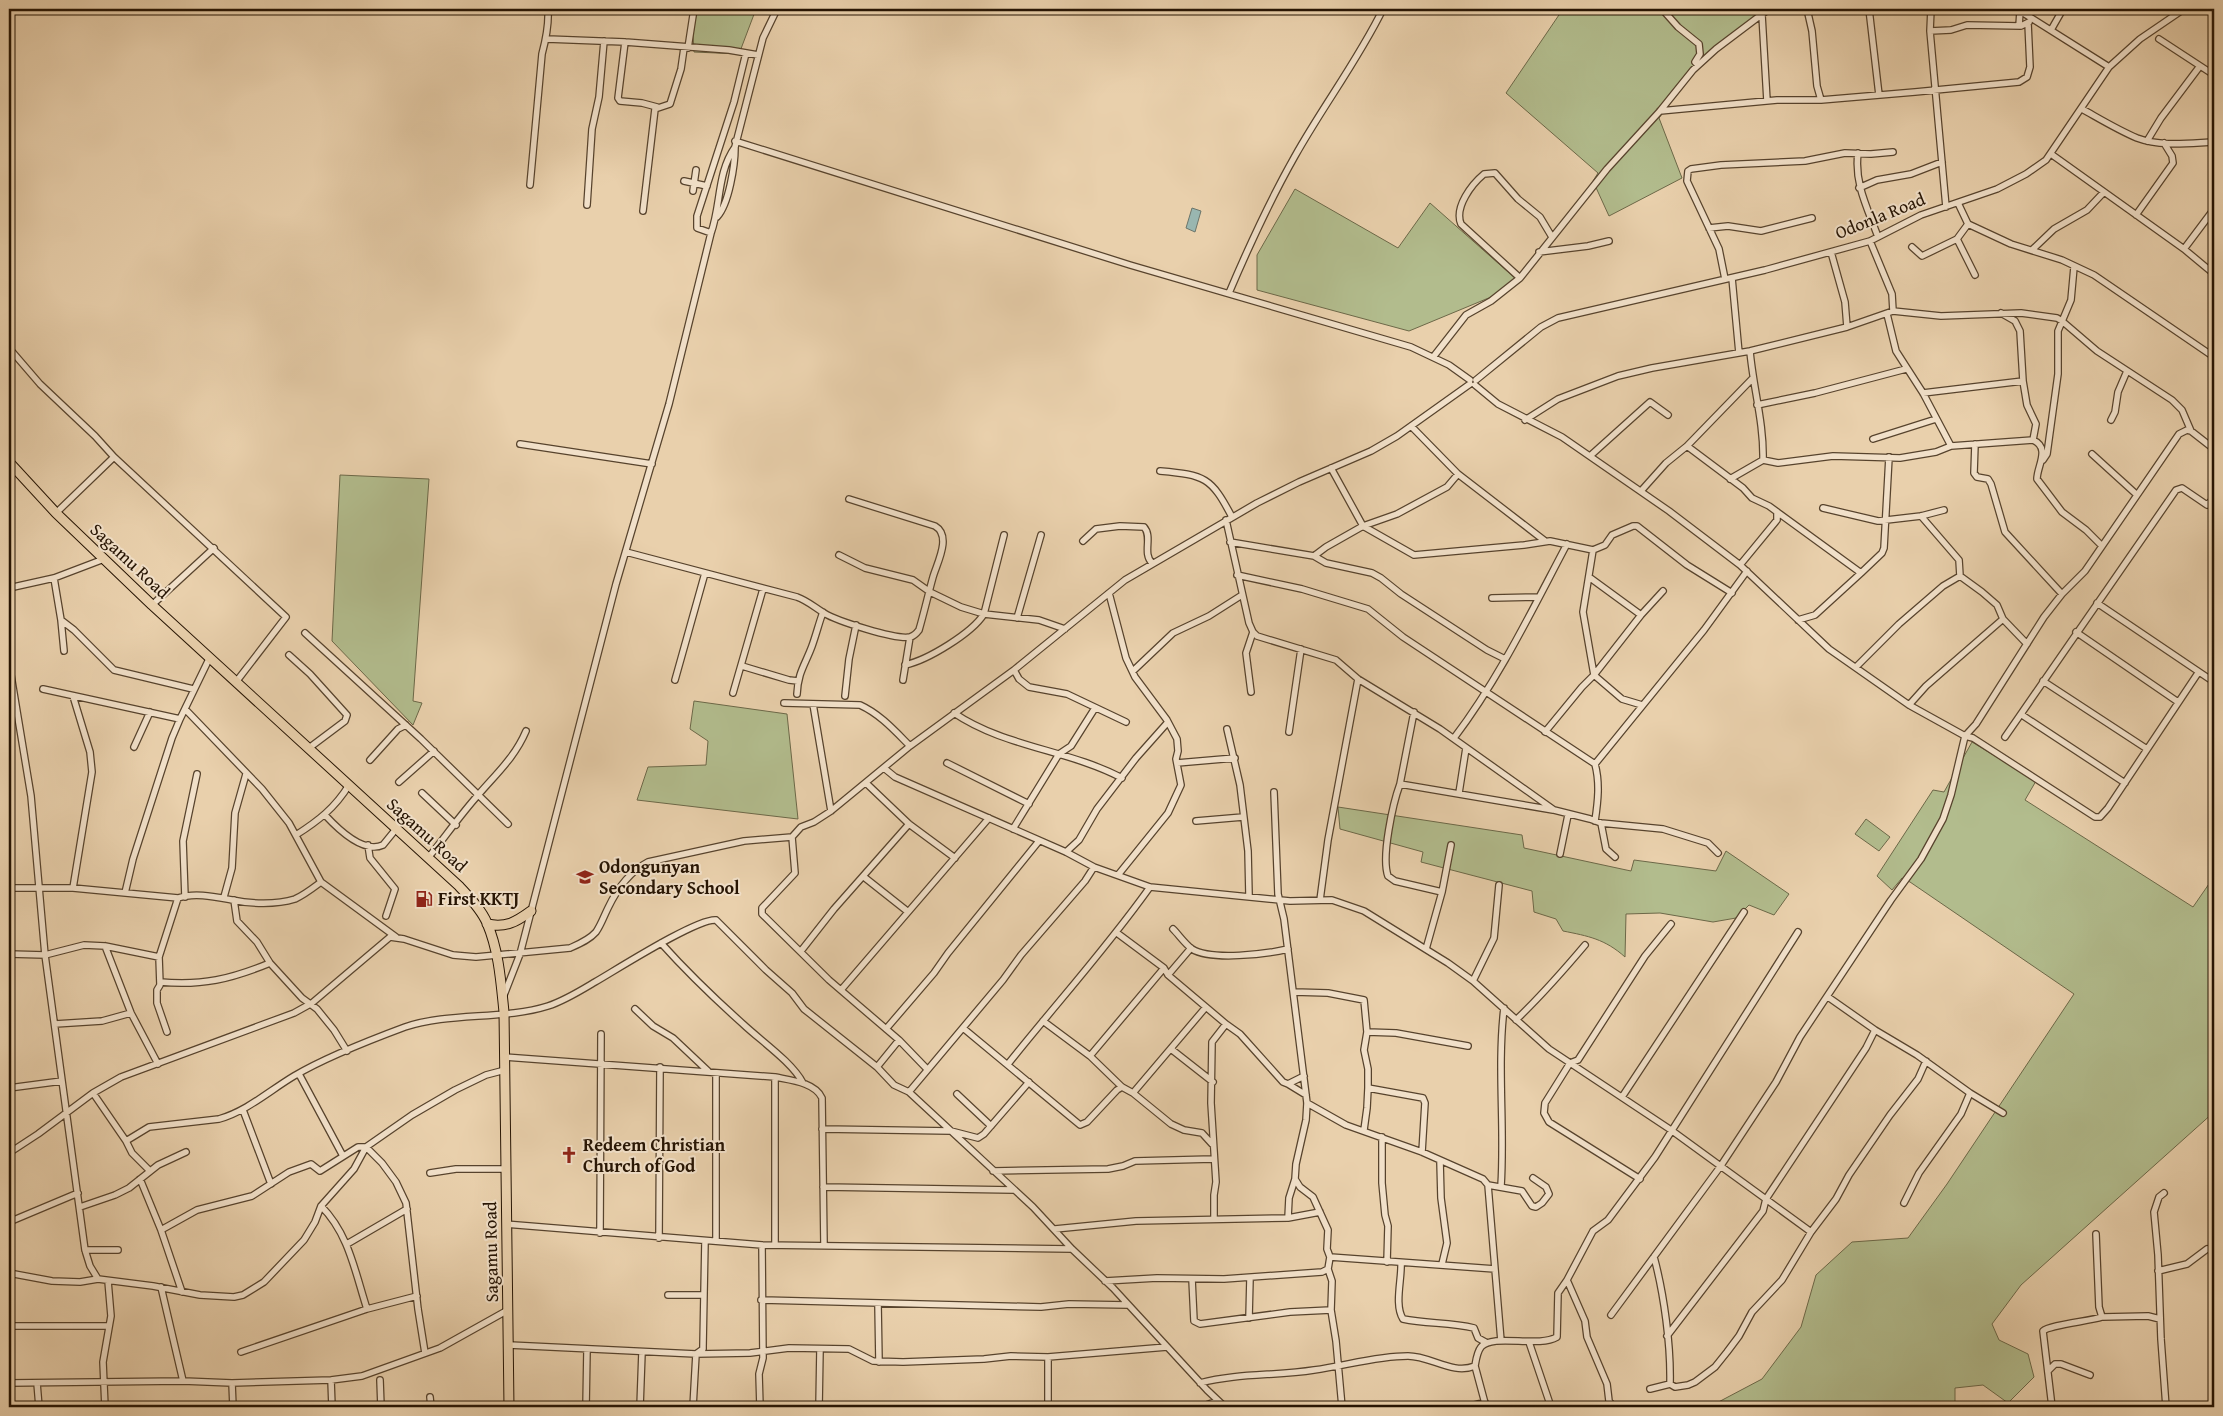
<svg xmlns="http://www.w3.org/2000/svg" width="2223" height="1416" font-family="'Gentium Book Plus',serif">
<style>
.green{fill:#b2bc8d;stroke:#6c6848}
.water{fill:#99b6b0;stroke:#6b756b}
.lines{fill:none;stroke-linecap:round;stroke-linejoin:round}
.minor-casing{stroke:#57432d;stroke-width:8}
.highway-casing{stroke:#261403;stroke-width:11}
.minor{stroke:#f1e0c9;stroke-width:5.5}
.highway{stroke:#e9d0ac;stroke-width:9}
.labels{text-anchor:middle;stroke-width:4;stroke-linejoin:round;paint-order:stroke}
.street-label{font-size:18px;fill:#261403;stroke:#f1e0c9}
.poi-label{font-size:18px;font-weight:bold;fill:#261403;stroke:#f1e0c9;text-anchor:start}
</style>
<rect width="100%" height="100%" fill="#e9d0ac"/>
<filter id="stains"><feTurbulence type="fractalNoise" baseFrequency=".004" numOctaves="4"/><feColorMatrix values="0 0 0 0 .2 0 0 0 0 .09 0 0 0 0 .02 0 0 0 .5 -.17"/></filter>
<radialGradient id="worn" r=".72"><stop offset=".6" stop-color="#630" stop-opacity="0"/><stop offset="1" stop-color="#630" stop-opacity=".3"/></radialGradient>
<path class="green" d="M697,9H756L739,54L694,52L693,35Z
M1563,9H1768L1691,74L1659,118L1682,178L1609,216L1593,181L1598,173L1506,93Z
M1295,189L1398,248L1430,203L1516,279L1491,297L1409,331L1257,290V255Z
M340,475L429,479L413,701L422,703L413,725L332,641Z
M694,701L787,714L798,819L637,800L648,767L706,765L708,741L690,729Z
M1972,742L2036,781L2025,800L2193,907L2211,881L2214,883V1112L2021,1285L1992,1324L1999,1340L2028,1354L2034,1377L2008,1403L1983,1385L1955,1388V1407H1709L1762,1379L1801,1327L1816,1275L1852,1242L1908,1238L1947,1184L2074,994L1910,882L1902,878L1892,890L1877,876L1933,790L1944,792Z
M1338,807L1522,835L1524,848L1631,871L1634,860L1716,871L1726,851L1789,894L1774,915L1749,905L1736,918L1713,922L1660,913L1626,914L1625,957C1605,939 1588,936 1563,931L1556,919L1534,912L1532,891L1421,862L1423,852L1340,829Z
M1866,819L1890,837L1879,851L1855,834Z"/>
<path class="water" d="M1192,208L1201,211L1195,232L1186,228Z"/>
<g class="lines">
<g class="minor-casing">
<path id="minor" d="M1662,9L1678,27L1699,44L1700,54L1695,62L1698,65
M1807,9L1812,31L1817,86L1821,100
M1869,9L1879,95
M1931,9L1930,31L1946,207
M2017,9L2109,67
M1762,15L1767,101
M2019,26L2020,11
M2051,30L2063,9
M1930,31L1951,30L1967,25L2021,26L2029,22
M547,39L625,42L729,50L758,55
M2159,39L2214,75
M625,42L618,98L620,101L642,103L657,107
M688,48L694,9
M2082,109C2100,119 2118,130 2137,138C2161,147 2190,143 2214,142
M1660,111L1777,100H1821L1915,92L2019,82L2027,77L2030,67L2028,23
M735,141L1130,265L1411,347L1449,365L1470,380
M2147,141L2161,118L2200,66
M1858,153C1854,184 1868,209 1878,237
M2051,154L2184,249L2214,274
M684,181L707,186
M530,185L542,54C546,39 549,25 548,9
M1859,188L1877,180L1911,174L1942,162
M693,191L696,170
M1958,203L1968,224L2011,244L2062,260L2094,275L2214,357
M587,205L592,129L599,97L604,41
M643,211L655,109L670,104L681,69L684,48
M2136,215L2173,163L2172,156L2164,143
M717,217C729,204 735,165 735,147
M1968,224L1957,239L1975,275
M1709,228L1728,226L1761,231L1812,218
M711,233L697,228V216L734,102L746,53
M1870,241L1892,294L1893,311
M1912,247L1922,256L1957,239
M2033,249L2054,229L2087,210L2104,192
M2184,249L2214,209
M1539,252L1588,246L1609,241
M1831,252L1845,302L1847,327
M2209,269L2214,263
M1520,278L1461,224C1454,207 1472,184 1484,174L1495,173L1518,199L1540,217L1552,237
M1732,278L1739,353
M1725,279L1719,249L1687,181L1688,171L1691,169L1721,165L1805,161L1845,153L1871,154L1893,152
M1229,293C1249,246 1270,200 1295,156C1323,106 1358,60 1383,9
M2001,313L2015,321L2020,331L2023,381L2027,405L2036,424L2033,440
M1887,314L1896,351L1923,393L1951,446
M9,348L40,384L95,436L114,457L286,617L236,682
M1750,351C1753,387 1764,423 1763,460
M1434,356L1466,315L1491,301L1520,278L1607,169L1660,111L1693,70L1716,49L1769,9
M1476,380L1541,327L1558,318L1765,270L1870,241L1921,215L1997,189L2026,174L2046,160L2109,67L2140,39L2184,9
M1475,385L1498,404L1562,437L1669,511L1740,565L1829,649L1909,705L1965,736L1976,724L2044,617L2062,594L2085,571L2179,434L2187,430L2191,431L2214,449
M1923,393L2023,381
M1757,405L1815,393L1906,369
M1525,420L1558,399L1618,376L1652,368L1750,351L1847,327L1893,311L1941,316L2021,313L2057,318L2062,321L2097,351L2172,400L2182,410L2191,431
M2111,420L2115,412L2118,392L2127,371
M1411,426L1458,474L1545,541
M1873,439L1936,419
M520,444L652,464
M1975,444L1974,473L1977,477L1988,479L1991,484L2005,532L2062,594
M1687,446L1743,488L1752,498L1769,506L1861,573L1882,553L1884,548L1889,457
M2092,454L2136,494
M1590,456L1650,402L1668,415
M2043,460L2047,454L2058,374V331L2071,300L2074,267
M1331,468L1363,526L1414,555L1524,545L1550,541L1593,550L1605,545L1612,535L1633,526H1637L1687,565L1732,593
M1160,471C1205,475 1211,477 1232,517
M1730,479L1763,460L1778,463L1833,456L1900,458L1936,452L1951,446L2033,440C2051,448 2037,466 2037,479L2062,512L2086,530L2102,546
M1641,491L1666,463L1687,446L1752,379
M1823,508L1878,521L1921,516L1944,510
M56,513L114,457
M1921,516L1959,560L1960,576
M1226,520L1249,623L1253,632L1257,636L1336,660L1358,679L1440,729L1554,810L1590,819L1601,823L1663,829L1708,843L1718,853
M1083,541L1096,529L1120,526L1144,527C1153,537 1142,553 1152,563
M1230,542L1314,556L1326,563L1372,573L1381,578L1401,594L1487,650L1505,659
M1593,550L1583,612L1594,675L1622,699L1642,705
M626,552L797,597C808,601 814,607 824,613C837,621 896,640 910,637C914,636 916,634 919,630C924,613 928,595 933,577C937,563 952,536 935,526L849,499
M839,555L865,568L913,580L930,592L961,607L984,614L1039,620L1065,629
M1314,556L1326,547L1363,526L1397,514L1447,487L1458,474
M1740,565L1777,520V513
M1237,575L1302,589L1368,609L1403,637L1595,764
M1589,577L1641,615
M54,578L61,620L74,630L114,670L193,689
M9,588L54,578L104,559
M1109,593L1126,658L1135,677L1167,720L1177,739L1178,751L1176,759L1181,785L1168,813L1118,875
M1492,598L1539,597
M2097,603L2214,682
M152,605L214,548
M1017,618L1041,535
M61,620L64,651
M1798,620L1815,615L1861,573
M2076,632L2178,702
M305,633L421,739L508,824
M289,655L310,674L347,715L345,721L309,748
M9,663L31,796L45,955L85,1250L90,1266L98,1279
M905,665C928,660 972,633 984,614L1004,535
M742,666L789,680L798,681
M1856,667L1899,624L1943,586L1960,576L1982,592L1997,605L2003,619L2027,644
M1014,670L1019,679L1029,687L1067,694L1126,722
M1133,671L1173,633L1209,616L1242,595
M675,680L705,573
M903,680L910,637
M2043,681L2147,749
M43,689L180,719L210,657
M1251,692L1246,653L1253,632
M733,693L763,589
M797,694C798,672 805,665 812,646C816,635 819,623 823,612
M73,696L90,752L92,772L73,888
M845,696L849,659L856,625
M784,703L860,705C880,714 895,731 910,746
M813,704L831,811
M1909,705L1926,686L2003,619
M185,709L262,789L289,823L321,882L396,937
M1414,712L1400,784L1553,810
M954,713C1004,747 1069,750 1122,778
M2022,715L2125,783
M1227,729L1240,785L1248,851L1249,895
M1289,732L1301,649
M1545,732L1582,687L1594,675L1641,615L1663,591
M2005,737L2176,490L2182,488L2207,505L2214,498
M1454,738C1499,679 1532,610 1567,544
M134,747L150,712
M370,760L398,729L406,725
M947,763L1029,804
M1177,763L1235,758
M884,768L895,777L1066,852L1094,867L1150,887L1290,901L1332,900L1364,911L1448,963L1473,981L1549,1049L1671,1130L1811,1232
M399,782L434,751
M866,783L909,824L955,858
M1400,784C1393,803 1381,857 1388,876L1395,881L1442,892
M1274,792L1278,894L1284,919L1307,1103L1306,1120L1296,1164L1295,1179L1300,1187L1313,1197L1328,1230L1327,1249L1330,1257L1328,1269L1332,1281L1331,1310L1336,1341L1342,1407
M422,793L456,825
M1459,793L1466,748
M325,815C337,828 363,854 383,845L396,829
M1196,821L1243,817
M1595,821C1598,801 1600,783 1595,764L1704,630L1747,571
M1601,823L1606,849L1615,857
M1013,829L1059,754L1071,746L1095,708
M296,835C318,821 335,808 349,785
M792,837L795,873L762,908V914L829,980L899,1040L927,1069
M368,845L370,858L395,889L386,916
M1066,852L1079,840L1097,809L1136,758L1168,722
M1560,854L1568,815
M428,858C445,837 461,814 479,794C497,773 515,757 526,731
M864,877L907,911
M9,888H73L178,898C195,892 216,897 232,900C251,904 276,905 295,899C304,895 313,888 321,882
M125,893L133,859L172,738L180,719
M185,897L183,841L197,774
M224,897L232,868L235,813L246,774
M234,900L237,921L257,942L270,963L302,998L317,1009L334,1030L347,1051
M1320,900L1328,840L1358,679
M1173,929C1179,935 1185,944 1192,949C1211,961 1267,954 1288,949
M1117,933L1164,968L1168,975L1226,1024L1240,1034L1283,1082L1288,1084L1304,1076
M661,943C687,972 714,998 743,1024C761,1041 792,1062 803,1083
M105,946L131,1013L158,1064
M1426,949L1442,892L1451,845
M801,951L834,909L909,824
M9,954L45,955L84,945L105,946L159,957
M1168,975L1191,948
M1473,981L1494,938L1499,885
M160,982C202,986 231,979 270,963
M841,990L989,818
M1294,992L1328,993L1364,1000L1367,1032L1364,1050L1368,1069V1088L1367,1108L1364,1130
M504,995L520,954L616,584L669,404L711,233C721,206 717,172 735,147L763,38L777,9
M1828,997L1875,1030L1917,1055L1970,1093L2003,1113
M635,1009L653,1026L673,1038L708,1071
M1516,1020C1541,996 1563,971 1585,945
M1043,1021L1090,1056L1122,1087L1133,1093L1206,1007
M55,1024L102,1021L131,1013
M963,1028L1080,1125L1087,1122L1117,1090L1122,1087
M886,1029L934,973L948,953L1039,841
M167,1032L157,1003V990L160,985L159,957L178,898
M1367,1032L1396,1033L1468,1046
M1171,1049L1213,1082
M1090,1056L1164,968
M505,1057L775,1077C789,1080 815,1082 822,1098L824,1245
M1008,1064C1055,1005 1106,949 1150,887
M877,1067L899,1040
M299,1074L343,1156
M775,1077V1245
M1288,1084L1306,1095
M9,1088L62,1081
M1368,1088L1423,1098L1425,1103L1422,1152
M909,1092L1003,980L1021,955L1085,881L1094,867
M93,1093L126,1141L132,1153L149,1170
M1133,1093L1171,1124L1184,1130L1202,1133L1212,1144
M957,1094L991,1126
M1622,1097L1744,912
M1307,1103L1346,1125L1422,1152L1483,1179L1488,1185L1522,1191L1532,1206L1536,1207L1542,1203L1549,1194L1546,1187L1533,1178
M243,1110L271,1184
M822,1129L951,1131L978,1138L984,1134L1029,1082
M1382,1137V1183L1385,1215L1388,1226L1387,1262
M126,1141L149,1127L219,1119C247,1111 269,1091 294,1076C326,1057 370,1040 405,1027C449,1012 504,1020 548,1006C564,1001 580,991 595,982C616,970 697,918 716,920L766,970L792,993L804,1009L877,1067L894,1085L909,1092L1033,1207L1072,1249L1113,1288L1207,1390L1225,1407
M9,1153L38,1134L93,1093L121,1077L294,1013L312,1003L390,937L404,939L453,955L476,957L570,948C579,944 589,940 596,932C601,925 604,916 608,908C617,889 629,872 648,862L744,841L792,837L801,827L814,822L831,811L910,746L1014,670L1125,580L1257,503L1299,482L1371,451L1397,436L1470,384
M1440,1161L1441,1198L1447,1243L1442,1264
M993,1171L1108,1169L1123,1166L1135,1161L1213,1159
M430,1173L456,1169H506
M140,1179L161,1230L182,1292
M1640,1179L1549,1122L1544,1113L1545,1103L1570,1063L1578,1060L1645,956L1671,924
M1488,1185L1495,1269
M1501,1186C1505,1127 1497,1068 1504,1008
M823,1187L1014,1190
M2164,1193L2159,1197L2154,1212L2158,1255L2161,1339L2166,1407
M1904,1203L1919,1173L1961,1114L1970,1093
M321,1206C349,1234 355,1272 367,1309
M80,1207L115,1195L129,1188L158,1165L186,1152
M1214,1218V1195L1216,1182L1211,1103L1212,1042L1226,1024
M1288,1218L1289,1198L1295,1179
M9,1222L78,1193
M506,1224L762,1245L1072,1249
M1055,1229L1136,1221L1288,1218L1320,1212
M161,1230L197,1210L252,1196L289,1172L311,1164L320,1171L358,1147H366L382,1163L396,1182L406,1203L418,1309L425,1353
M600,1233L601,1034
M2096,1234L2099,1307L2102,1317L2148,1316L2160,1319
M659,1238L660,1067
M716,1241V1073
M347,1244L407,1209
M85,1250H118
M1330,1257L1495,1269L1501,1341
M1654,1257C1664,1294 1671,1346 1670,1384
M1401,1263C1402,1279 1394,1305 1403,1319C1427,1324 1451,1322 1474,1328L1478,1338L1487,1343
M2158,1271L2187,1264L2207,1249
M9,1273L52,1281L80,1282L98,1279L153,1286L200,1295L234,1297L243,1295L264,1282L304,1240L315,1222L321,1206L354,1169L366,1147L412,1115L455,1090L486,1075L505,1070
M1192,1279L1194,1321L1200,1324L1290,1312L1331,1310
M1105,1281L1157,1278L1224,1279L1322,1272L1328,1269
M161,1287L183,1381
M668,1295H703
M761,1300L1041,1307L1069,1304L1128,1305
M878,1304L879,1362
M1611,1315L1720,1167L1776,1082L1800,1037L1891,900L1921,859L1943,819L1951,795L1965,736L1973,738L2095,817H2100L2108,808L2198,673
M1249,1318L1250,1278
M9,1326H109
M1667,1336L1763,1211L1766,1199L1866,1048L1875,1030
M1529,1342L1551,1407
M509,1345L696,1354L750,1353L789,1348L849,1349L873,1361L903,1362L984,1359L1011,1356L1048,1357L1167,1347
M241,1352L367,1309L417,1296
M1048,1357V1407
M1475,1366L1486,1407
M2048,1371L2055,1364H2061L2090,1375
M331,1380L332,1407
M380,1380L381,1407
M9,1383L183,1381L232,1383L331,1380L362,1376L440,1348L508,1310
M37,1383L39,1407
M232,1383L233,1407
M1200,1383C1237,1373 1276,1376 1314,1370C1345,1366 1376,1356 1408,1356C1431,1356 1452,1375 1475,1366C1476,1360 1477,1352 1481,1347C1493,1333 1538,1348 1557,1337L1558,1293L1567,1280
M1650,1389L1670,1384L1675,1387L1688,1385L1695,1382L1715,1367L1727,1352L1739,1336L1752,1312L1782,1280L1811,1232L1836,1199L1849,1175L1890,1115L1918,1079L1926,1061
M430,1397L431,1407
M105,1407L103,1362L111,1316L108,1281
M586,1407L587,1350
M640,1407L642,1352
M693,1407L696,1354L703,1349V1346L705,1241
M760,1407L759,1374L763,1358L762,1245
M819,1407L820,1349
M1201,1407L1217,1401
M1466,1407L1485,1402
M1614,1407L1609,1401L1607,1384L1587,1337L1585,1321L1567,1280L1593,1231L1608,1220L1655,1157L1798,932
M2052,1407L2043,1331C2049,1325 2090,1321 2102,1317"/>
</g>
<g class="highway-casing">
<path id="highway" d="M9,462L56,513L152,605L459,886C469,897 481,909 487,923C499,951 501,983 504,1012L509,1407
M487,924C506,928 516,922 531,911"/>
</g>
<use href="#minor" class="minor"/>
<use href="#highway" class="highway"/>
</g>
<defs>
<g id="school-bare" transform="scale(1.35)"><path d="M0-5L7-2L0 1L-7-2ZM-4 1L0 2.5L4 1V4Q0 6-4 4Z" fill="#8f2418" stroke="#f1e0c9" stroke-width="2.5" paint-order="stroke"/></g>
<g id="fuel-bare" transform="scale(1.35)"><path d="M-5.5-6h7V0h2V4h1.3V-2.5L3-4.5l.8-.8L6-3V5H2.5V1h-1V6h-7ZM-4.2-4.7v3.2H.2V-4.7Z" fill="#8f2418" stroke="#f1e0c9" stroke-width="2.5" paint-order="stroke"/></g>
<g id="church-bare" transform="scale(1.35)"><path d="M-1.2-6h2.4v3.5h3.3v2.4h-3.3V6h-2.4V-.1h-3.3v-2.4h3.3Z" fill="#8f2418" stroke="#f1e0c9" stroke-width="2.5" paint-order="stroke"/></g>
</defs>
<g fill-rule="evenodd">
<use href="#school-bare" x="585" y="877"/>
<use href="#fuel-bare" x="424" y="899"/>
<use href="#church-bare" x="569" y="1155"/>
</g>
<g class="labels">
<g class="street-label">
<text transform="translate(1880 216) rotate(-22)" y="6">Odonla Road</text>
<text transform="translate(130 561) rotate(43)" y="6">Sagamu Road</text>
<text transform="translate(427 835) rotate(42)" y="6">Sagamu Road</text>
<text transform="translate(491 1252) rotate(-91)" y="6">Sagamu Road</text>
</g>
<g class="poi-label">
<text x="599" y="873">Odongunyan<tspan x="599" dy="21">Secondary School</tspan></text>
<text x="438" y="905">First KKTJ</text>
<text x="583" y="1151">Redeem Christian<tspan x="583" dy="21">Church of God</tspan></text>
</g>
</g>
<rect width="2223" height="1416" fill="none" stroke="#e9d0ac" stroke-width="30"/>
<rect x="10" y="10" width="2203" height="1396" fill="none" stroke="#261403" stroke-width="2.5"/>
<rect x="15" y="15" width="2193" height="1386" fill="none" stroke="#261403"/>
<rect width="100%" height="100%" filter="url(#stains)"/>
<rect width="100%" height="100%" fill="url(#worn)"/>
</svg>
